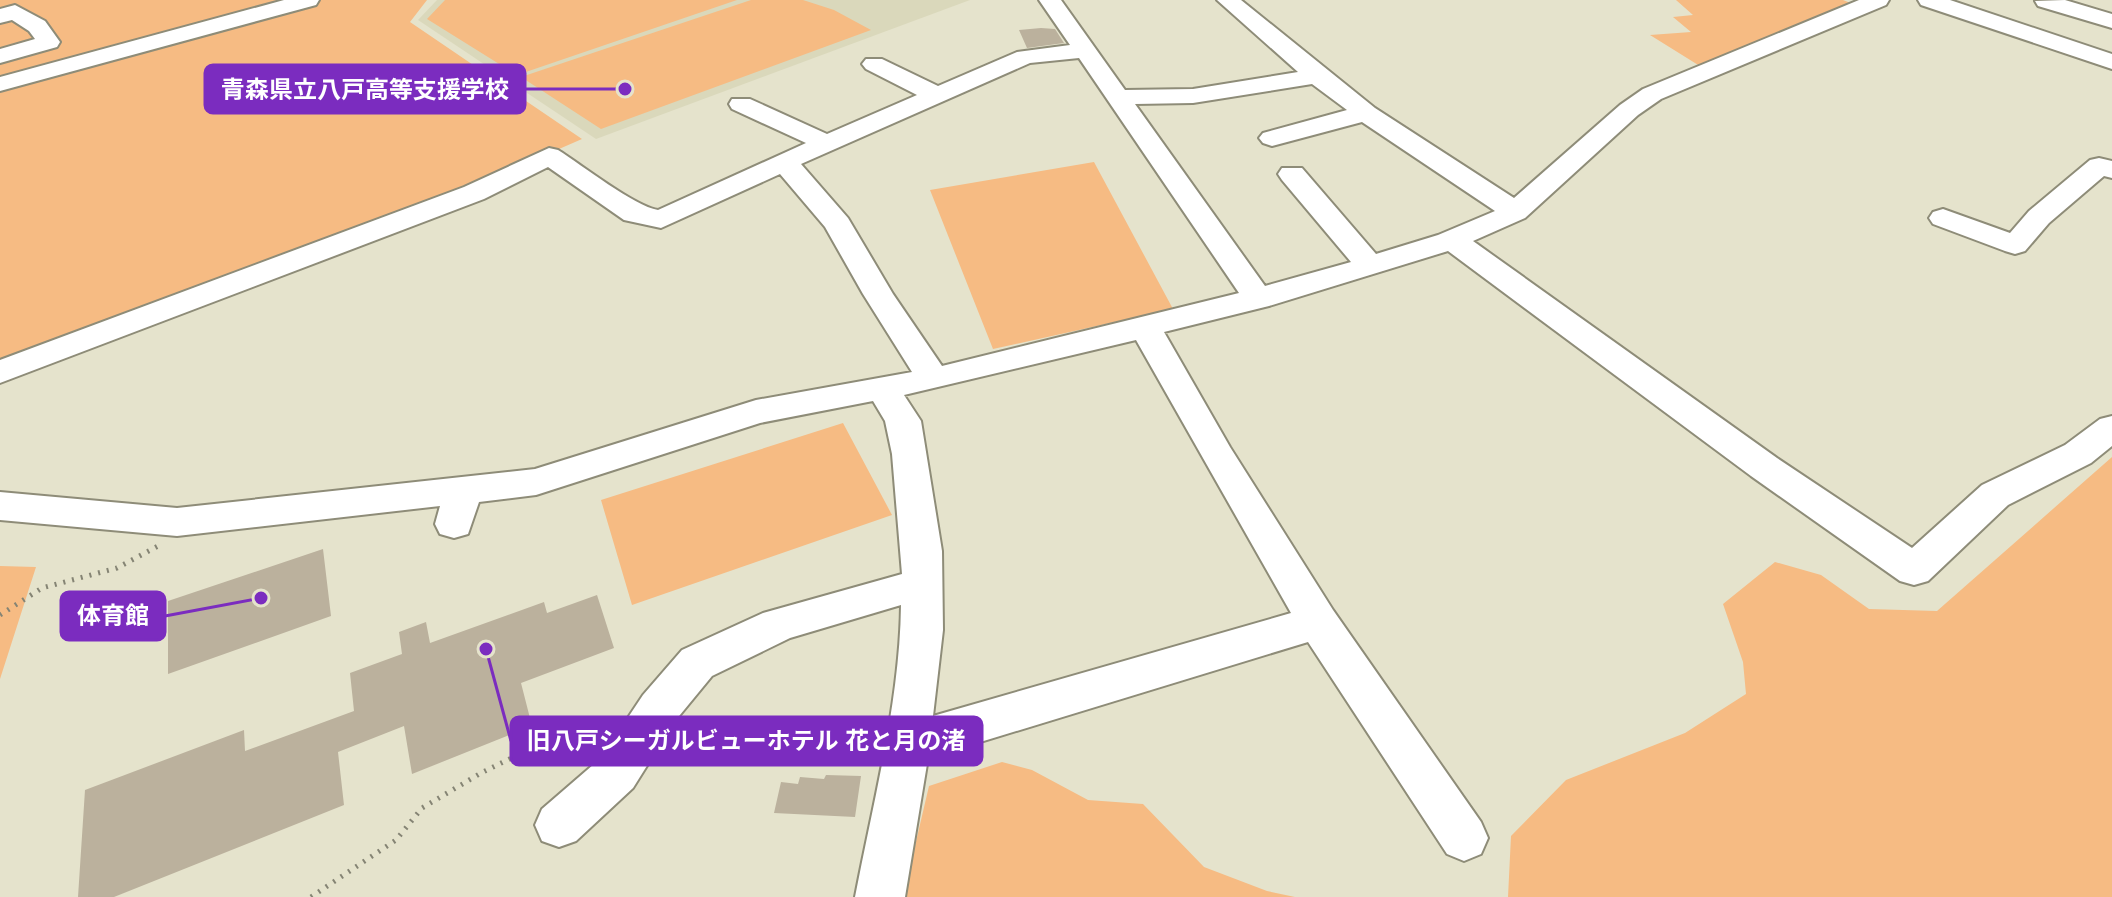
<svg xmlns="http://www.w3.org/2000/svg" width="2112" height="897" font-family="Mulish,'Noto Sans JP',sans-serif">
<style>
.built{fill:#dad8bb}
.green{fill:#f6bb83}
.building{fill:#bbb19d}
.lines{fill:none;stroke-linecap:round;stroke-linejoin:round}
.minor-casing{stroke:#8e8c78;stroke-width:4}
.path{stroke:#858474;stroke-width:5;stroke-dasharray:2 7;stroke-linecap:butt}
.minor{fill:#fff;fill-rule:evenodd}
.leader{fill:none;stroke:#7b2cbf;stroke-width:3}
.callout-dot{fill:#7b2cbf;stroke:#e5e3cc;stroke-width:3}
.callout{fill:#7b2cbf;stroke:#7b2cbf;stroke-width:3}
.callout-label{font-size:24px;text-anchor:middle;font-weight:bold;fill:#fff}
</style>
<rect width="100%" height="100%" fill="#e5e3cc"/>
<path class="built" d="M437,0H970L596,139L418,20Z"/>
<path class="green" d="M0,0H427L410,22L582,139L483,182L0,362Z
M445,0H737L517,75L427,19Z
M751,0H803L834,10L871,30L601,129L521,77Z
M1676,0H1843L1853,4L1703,68L1650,35L1691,32L1673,17L1693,15Z
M1094,162L1173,309L993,349L930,190Z
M843,423L892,515L632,605L601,500Z
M2112,457V897H1508L1511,836L1566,780L1685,733L1746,694L1743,662L1723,604L1775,562L1821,575L1869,609L1937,611Z
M0,566L36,567L0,679Z
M1002,762L1032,770L1088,800L1143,804L1204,867L1267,891L1295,897H903L929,786Z"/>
<path class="building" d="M1041,28L1055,29L1064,43L1027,48L1019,30Z
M323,549L331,616L168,674V601Z
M597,595L614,648L521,683L532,726L412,774L404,726L338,752L344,805L114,897H78L85,790L244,730L245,751L354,711L350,673L402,654L399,632L426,622L430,643L544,602L547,613Z
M826,775L861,776L855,817L774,813L781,782L798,784L800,777L824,779Z"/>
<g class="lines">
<g class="minor-casing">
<path id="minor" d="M284,0H319L316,5L0,91V77Z
M1039,0H1061L1125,90L1193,89L1298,72L1217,0H1241L1375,108L1514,198L1620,105L1643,89L1859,0H1889L1886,5L1661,99L1638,115L1525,218L1473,241L1777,458L1912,548L1982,485L2065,445L2100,419L2112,416V446L2091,463L2008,505L1928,581L1914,585L1900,581L1751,476L1448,251L1269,306L1164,332L1230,447L1333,610L1481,822L1488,838L1481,854L1464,861L1447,854L1308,642L928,758L905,897H855C873,803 900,701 901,605L790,638L712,676L675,721L633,788L576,841L559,847L542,841L535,825L542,809L601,758L643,695L682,650L763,613L902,574L892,454L885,421L873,401L760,423L536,495L479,502L468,534L454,538L440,534L435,524L440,506L177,536L0,520V492L177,508L535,469L756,400L912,372L863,294L825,227L780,174L661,228L624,220L548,167L484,199L0,383V360L464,187L549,148L558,150C582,165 634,206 658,210L806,143L732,109L729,104L732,99H750L827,134L917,95L866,69L862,64L866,59H882L938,86L1017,52L1070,45ZM1079,58L1239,293L942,366L893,294L848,218L801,164L1030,63ZM1312,84L1347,110L1263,133L1259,138L1263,143L1272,146L1362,122L1495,211L1438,235L1376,254L1302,168H1282L1278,174L1282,180L1351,262L1265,286L1135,104L1193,103ZM1136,340L1291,613L933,716L943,630L942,551L921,421L904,395Z
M1918,0H1950L2112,54V69L1921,5Z
M2065,0L2112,14V28L2038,6L2035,1Z
M15,5L45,21L60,42L57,47L0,63V49L35,39L29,31L12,20L0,23V9Z
M2099,158L2112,161V178L2104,176L2049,223L2025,251L2015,254L2005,251L1933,224L1929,218L1933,212L1943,209L2010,233L2029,211L2090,160Z"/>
</g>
<path class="path" d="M0,615L42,588L117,568L158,546
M311,897L396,840L422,808L481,773L542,743L540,725"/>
<use href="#minor" class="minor"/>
</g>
<path class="leader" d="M625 89L525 89M261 598L165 616M486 649L511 741"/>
<g class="callout-dot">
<circle cx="625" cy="89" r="8"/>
<circle cx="261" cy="598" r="8"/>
<circle cx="486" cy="649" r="8"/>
</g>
<g class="callout">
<rect x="205" y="65" width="320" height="48" rx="8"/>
<rect x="61" y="592" width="104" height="48" rx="8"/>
<rect x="511" y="717" width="471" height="48" rx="8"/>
</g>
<g class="callout-label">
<text x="365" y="98">青森県立八戸高等支援学校</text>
<text x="113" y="624">体育館</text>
<text x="746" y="749">旧八戸シーガルビューホテル 花と月の渚</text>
</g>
</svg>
